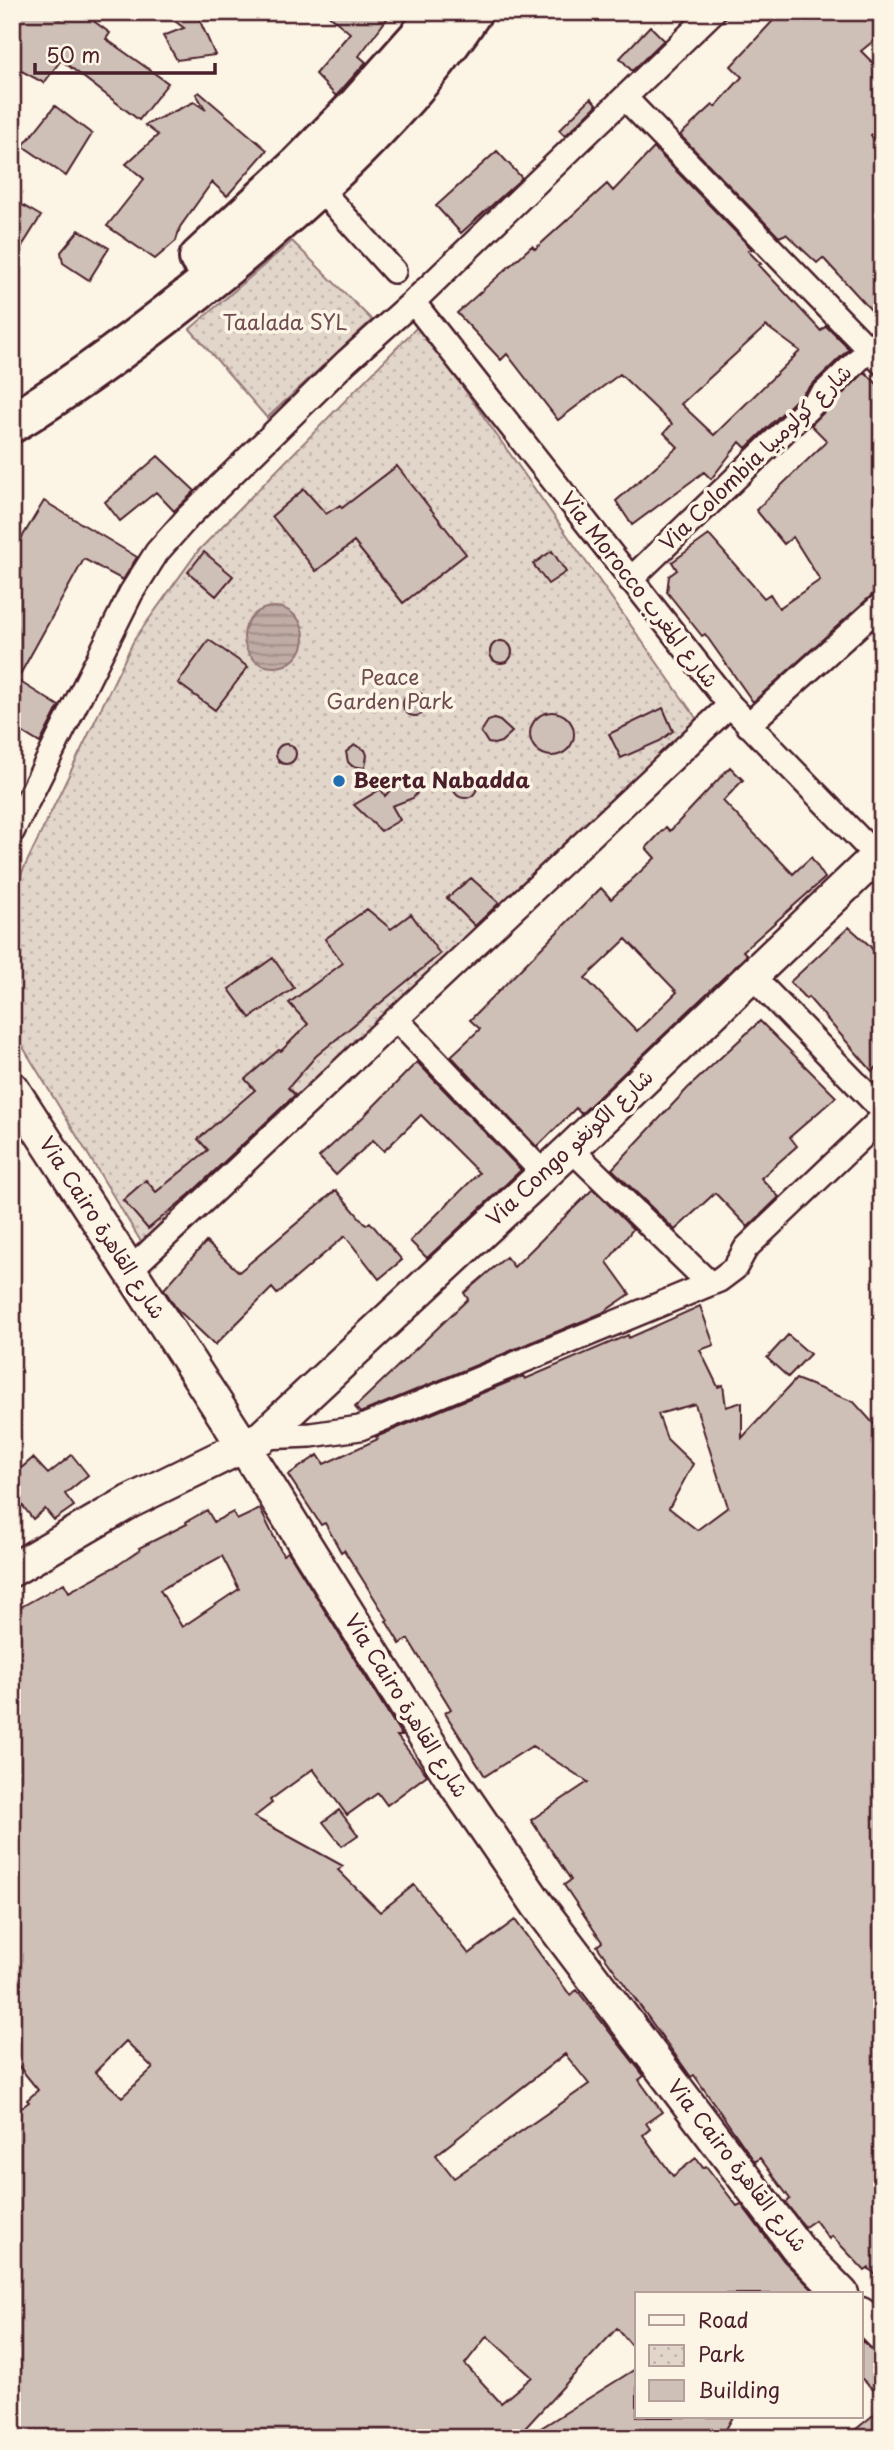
<svg xmlns="http://www.w3.org/2000/svg" width="894" height="2450" font-family="'Playpen Sans','Playpen Sans Arabic',sans-serif">
<style>
.park{fill:url(#park-dots);stroke:#967a7a;stroke-width:2}
.water{fill:url(#water-rules);stroke:#917474;stroke-width:2}
.building{fill:#cfc0b7;stroke:#4a1f2b;stroke-width:2;fill-rule:evenodd}
.lines{fill:none;stroke-linecap:round;stroke-linejoin:round}
.street-casing{stroke:#4a1f2b;stroke-width:28}
.secondary-casing{stroke:#4a1f2b;stroke-width:37}
.highway-casing{stroke:#4a1f2b;stroke-width:44}
.street{stroke:#fcf5e5;stroke-width:23}
.secondary{stroke:#fcf5e5;stroke-width:32}
.highway{stroke:#fcf5e5;stroke-width:38}
.poi-dot{fill:#1f6fb2;stroke:#fcf5e5;stroke-width:2.5}
.labels{text-anchor:middle;stroke-width:7;stroke-linejoin:round;paint-order:stroke}
.park-label{font-size:21px;fill:#704c53;stroke:#fcf5e5}
.street-label{font-size:21px;fill:#4a1f2b;stroke:#fcf5e5}
.poi-label{font-size:21px;font-weight:bold;fill:#4a1f2b;stroke:#fcf5e5;text-anchor:start}
</style>
<defs>
<pattern id="park-dots" width="8" height="8" patternUnits="userSpaceOnUse" patternTransform="scale(1.75)"><rect width="8" height="8" fill="#e2d5ca"/><path d="M2 2h.1M6 6h.1" fill="none" stroke="#c3b6ae" stroke-width="1.8" stroke-linecap="round"/></pattern>
<pattern id="water-rules" width="6" height="5" patternUnits="userSpaceOnUse" patternTransform="scale(1.75)"><rect width="6" height="5" fill="#c0aca5"/><path d="M0 2.5h6" fill="none" stroke="#9e8b87"/></pattern>
</defs>
<rect width="100%" height="100%" fill="#fcf5e5"/>
<filter id="ink" filterUnits="userSpaceOnUse"><feTurbulence type="fractalNoise" baseFrequency=".0143" numOctaves="2"/><feDisplacementMap in="SourceGraphic" scale="14" xChannelSelector="R" yChannelSelector="G"/><feConvolveMatrix kernelMatrix="1 2 1 2 8 2 1 2 1" color-interpolation-filters="sRGB"/></filter>
<g filter="url(#ink)">
<path class="park" d="M292,241L372,320L267,418L190,329Z
M419,325L699,722L143,1245L12,1029V893L134,640L198,551Z"/>
<path class="water" d="M244 637a30 30 0 1 1 60 0a30 30 0 1 1-60 0Z"/>
<path class="building" d="M12,12H50L60,19L66,12H81L110,33L106,39L168,83L139,120L61,60L44,83L12,66Z
M163,12H196L215,55L177,60L163,36L184,28Z
M325,12H392L359,56L366,62L336,96L315,74L350,33Z
M781,12H882V34L861,51L882,72V129L871,135L882,151V322L823,258L817,263L786,234L779,237L680,135L713,105L715,107L742,77L731,66Z
M650,26L664,40L632,71L620,58Z
M199,92L267,150L227,196L212,182L180,227L176,241L155,259L107,226L144,179L126,164L158,135L145,125L194,102L206,110L196,94Z
M591,98L597,105L565,136L559,130Z
M55,106L92,134L66,176L23,146Z
M654,148L752,249L748,251L761,264L759,265L821,331L826,326L849,349L746,448L740,442L711,479L704,472L632,525L616,501L678,447L664,433L672,424L620,374L558,420L507,354L501,360L457,313L532,246L535,249L607,184L613,191ZM766,326L800,351L714,435L681,404Z
M497,151L522,178L461,233L436,206Z
M12,199L41,216L12,262Z
M79,230L109,248L89,280L63,263L61,252Z
M865,372L882,389V590L873,594L753,702L705,634L702,636L667,592L669,576L677,570L672,562L709,535L764,598L770,594L779,608L820,580L793,537L784,544L756,510L827,441L811,425Z
M158,456L195,491L174,511L156,492L120,521L105,502Z
M397,466L466,554L403,603L354,542L316,571L272,516L304,489L326,514L340,505L342,508Z
M44,501L137,557L123,580L84,559L17,680L59,706L40,743L12,726V554Z
M552,551L566,572L548,584L533,564Z
M204,552L233,576L216,596L188,572Z
M209,640L248,667L215,710L178,683Z
M490 652a11 11 0 1 1 22 0a11 11 0 1 1-22 0Z
M403 704a12 12 0 1 1 24 0a12 12 0 1 1-24 0Z
M663,708L673,731L660,741L621,758L609,734Z
M530 734a22 22 0 1 1 44 0a22 22 0 1 1-44 0Z
M494,719L500,721L512,732L501,742L494,744L488,743L481,732L488,721Z
M276 754a10 10 0 1 1 20 0a10 10 0 1 1-20 0Z
M355,745L365,750L367,755L365,768L352,766L348,762L346,752Z
M730,767L743,780L723,801L793,874L811,857L825,878L743,951L747,955L581,1114L576,1108L537,1147L451,1056L480,1029L470,1020L601,888L611,899L655,858L646,848L666,827L670,831ZM626,939L677,992L637,1031L585,978Z
M453 786a12 12 0 1 1 24 0a12 12 0 1 1-24 0Z
M406,777L416,782L417,793L413,798L392,806L400,820L381,831L354,805L381,789L385,796L400,779Z
M471,878L499,903L475,926L447,898Z
M367,909L391,929L411,914L440,954L316,1056L288,1088L295,1095L189,1195L148,1229L123,1200L146,1180L156,1192L208,1150L198,1139L255,1090L245,1079L279,1050L281,1051L308,1024L289,1003L343,963L325,939Z
M849,927L869,945L882,961V1063L872,1071L808,997L806,999L790,982Z
M273,958L294,988L250,1018L229,989Z
M760,1021L836,1097L790,1137L797,1146L761,1178L779,1197L748,1227L715,1193L675,1230L612,1169L688,1088Z
M417,1062L521,1170L427,1258L410,1241L479,1173L421,1115L384,1151L373,1140L336,1175L319,1157L363,1117Z
M593,1189L633,1229L607,1262L630,1294L602,1313L360,1413L355,1407L468,1299L464,1293L506,1257L514,1267Z
M336,1190L366,1225L370,1222L402,1260L379,1279L345,1236L277,1294L272,1288L215,1345L176,1308L164,1289L206,1242L239,1272Z
M700,1306L714,1345L700,1350L718,1387L723,1385L726,1407L742,1402V1438L796,1379L854,1402L882,1433V2282L869,2268L865,2271L832,2236L829,2239L815,2220L805,2227L799,2220L786,2203L790,2199L760,2158L755,2162L694,2075L691,2077L597,1946L602,1942L564,1885L571,1880L531,1820L588,1782L532,1746L485,1776L445,1713L451,1709L408,1639L400,1644L386,1621L388,1620L344,1550L341,1552L325,1523L321,1525L288,1475L318,1455L324,1464L378,1439L376,1437L523,1376L525,1379L628,1335L629,1338ZM695,1404L728,1507L697,1530L669,1508L693,1464L667,1439L658,1414Z
M788,1335L810,1354L788,1377L767,1358Z
M72,1455L88,1475L65,1494L74,1506L54,1520L45,1509L33,1519L12,1492V1476L33,1458L48,1474Z
M260,1509L283,1555L288,1552L291,1556L402,1736H397L427,1775L387,1805L378,1793L347,1815L313,1769L270,1800L272,1803L254,1817L343,1866L338,1870L380,1912L414,1885L469,1954L515,1920L570,1995L577,1990L644,2076L639,2080L662,2112L646,2123L650,2129L643,2135L673,2176L696,2158L703,2168L706,2166L737,2206L741,2204L784,2261L817,2294H637V2352L617,2328L516,2438H12V2115L29,2102L27,2100L38,2090L12,2058V1612L64,1583L69,1592L118,1565L140,1550L139,1548L187,1524L186,1522L207,1510L214,1522L233,1512L237,1520ZM222,1556L239,1589L182,1627L160,1590ZM126,2041L153,2068L122,2097L95,2072ZM565,2054L589,2084L454,2178L436,2155ZM487,2336L532,2377L501,2403L465,2364Z
M339,1810L358,1835L342,1846L323,1822Z
M861,2340L870,2348L882,2355V2398L861,2378Z
M637,2368V2417H733L721,2438H525Z
M882,2408V2438H845Z"/>
<g class="lines">
<g class="street-casing">
<path id="street" d="M625,98L882,363
M310,178L394,271
M413,302L730,705L882,862
M630,580L882,337
M748,725L882,604
M12,832L131,593L157,552L189,516L347,361L413,302L713,12
M752,976L882,1110
M396,1019L544,1174
M571,1149L709,1283
M130,1270L730,705
M262,1437L311,1435L360,1428L719,1280L735,1268L746,1248L882,1118"/>
</g>
<g class="secondary-casing">
<path id="secondary" d="M12,1088L243,1445L449,1775L537,1904L799,2250L842,2294
M12,1570L129,1502L262,1437L571,1149L882,851
M861,2314L882,2335"/>
</g>
<g class="highway-casing">
<path id="highway" d="M199,258L298,166L359,104L441,12
M12,423C88,377 158,323 226,267C316,192 408,109 472,12"/>
</g>
<use href="#street" class="street"/>
<use href="#secondary" class="secondary"/>
<use href="#highway" class="highway"/>
</g>
</g>
<circle class="poi-dot" cx="339" cy="781" r="7"/>
<g class="labels">
<g class="park-label">
<text x="285" y="330">Taalada SYL</text>
<text x="390" y="685">Peace<tspan x="390" dy="24">Garden Park</tspan></text>
</g>
<g class="street-label">
<text transform="translate(756 458) rotate(-44)" y="7">Via Colombia شارع كولومبيا</text>
<text transform="translate(639 590) rotate(52)" y="7">Via Morocco شارع المغرب</text>
<text transform="translate(570 1148) rotate(-43)" y="7">Via Congo شارع الكونغو</text>
<text transform="translate(102 1228) rotate(57)" y="7">Via Cairo شارع القاهرة</text>
<text transform="translate(406 1706) rotate(58)" y="7">Via Cairo شارع القاهرة</text>
<text transform="translate(737 2166) rotate(52)" y="7">Via Cairo شارع القاهرة</text>
</g>
<g class="poi-label">
<text x="353" y="788">Beerta Nabadda</text>
</g>
</g>
<rect width="894" height="2450" fill="none" stroke="#fcf5e5" stroke-width="42"/>
<rect x="21" y="21" width="852" height="2408" fill="none" stroke="#4a1f2b" stroke-width="2.5" filter="url(#ink)"/>
<rect x="635" y="2292" width="228" height="126" fill="#fcf5e5" stroke="#b59f9b" stroke-width="2"/>
<rect x="649" y="2315" width="35" height="10" fill="#fcf5e5" stroke="#b59f9b" stroke-width="2"/>
<text x="698" y="2328" font-size="21" fill="#4a1f2b">Road</text>
<rect x="649" y="2345" width="35" height="21" fill="url(#park-dots)" stroke="#b59f9b" stroke-width="2"/>
<text x="698" y="2362" font-size="21" fill="#4a1f2b">Park</text>
<rect x="649" y="2380" width="35" height="21" fill="#cfc0b7" stroke="#b59f9b" stroke-width="2"/>
<text x="698" y="2398" font-size="21" fill="#4a1f2b">Building</text>
<path d="M35 63v10h180v-10" fill="none" stroke="#4a1f2b" stroke-width="3.5"/>
<text x="46" y="63" font-size="21" fill="#4a1f2b" stroke="#fcf5e5" stroke-width="5" paint-order="stroke">50 m</text>
</svg>
